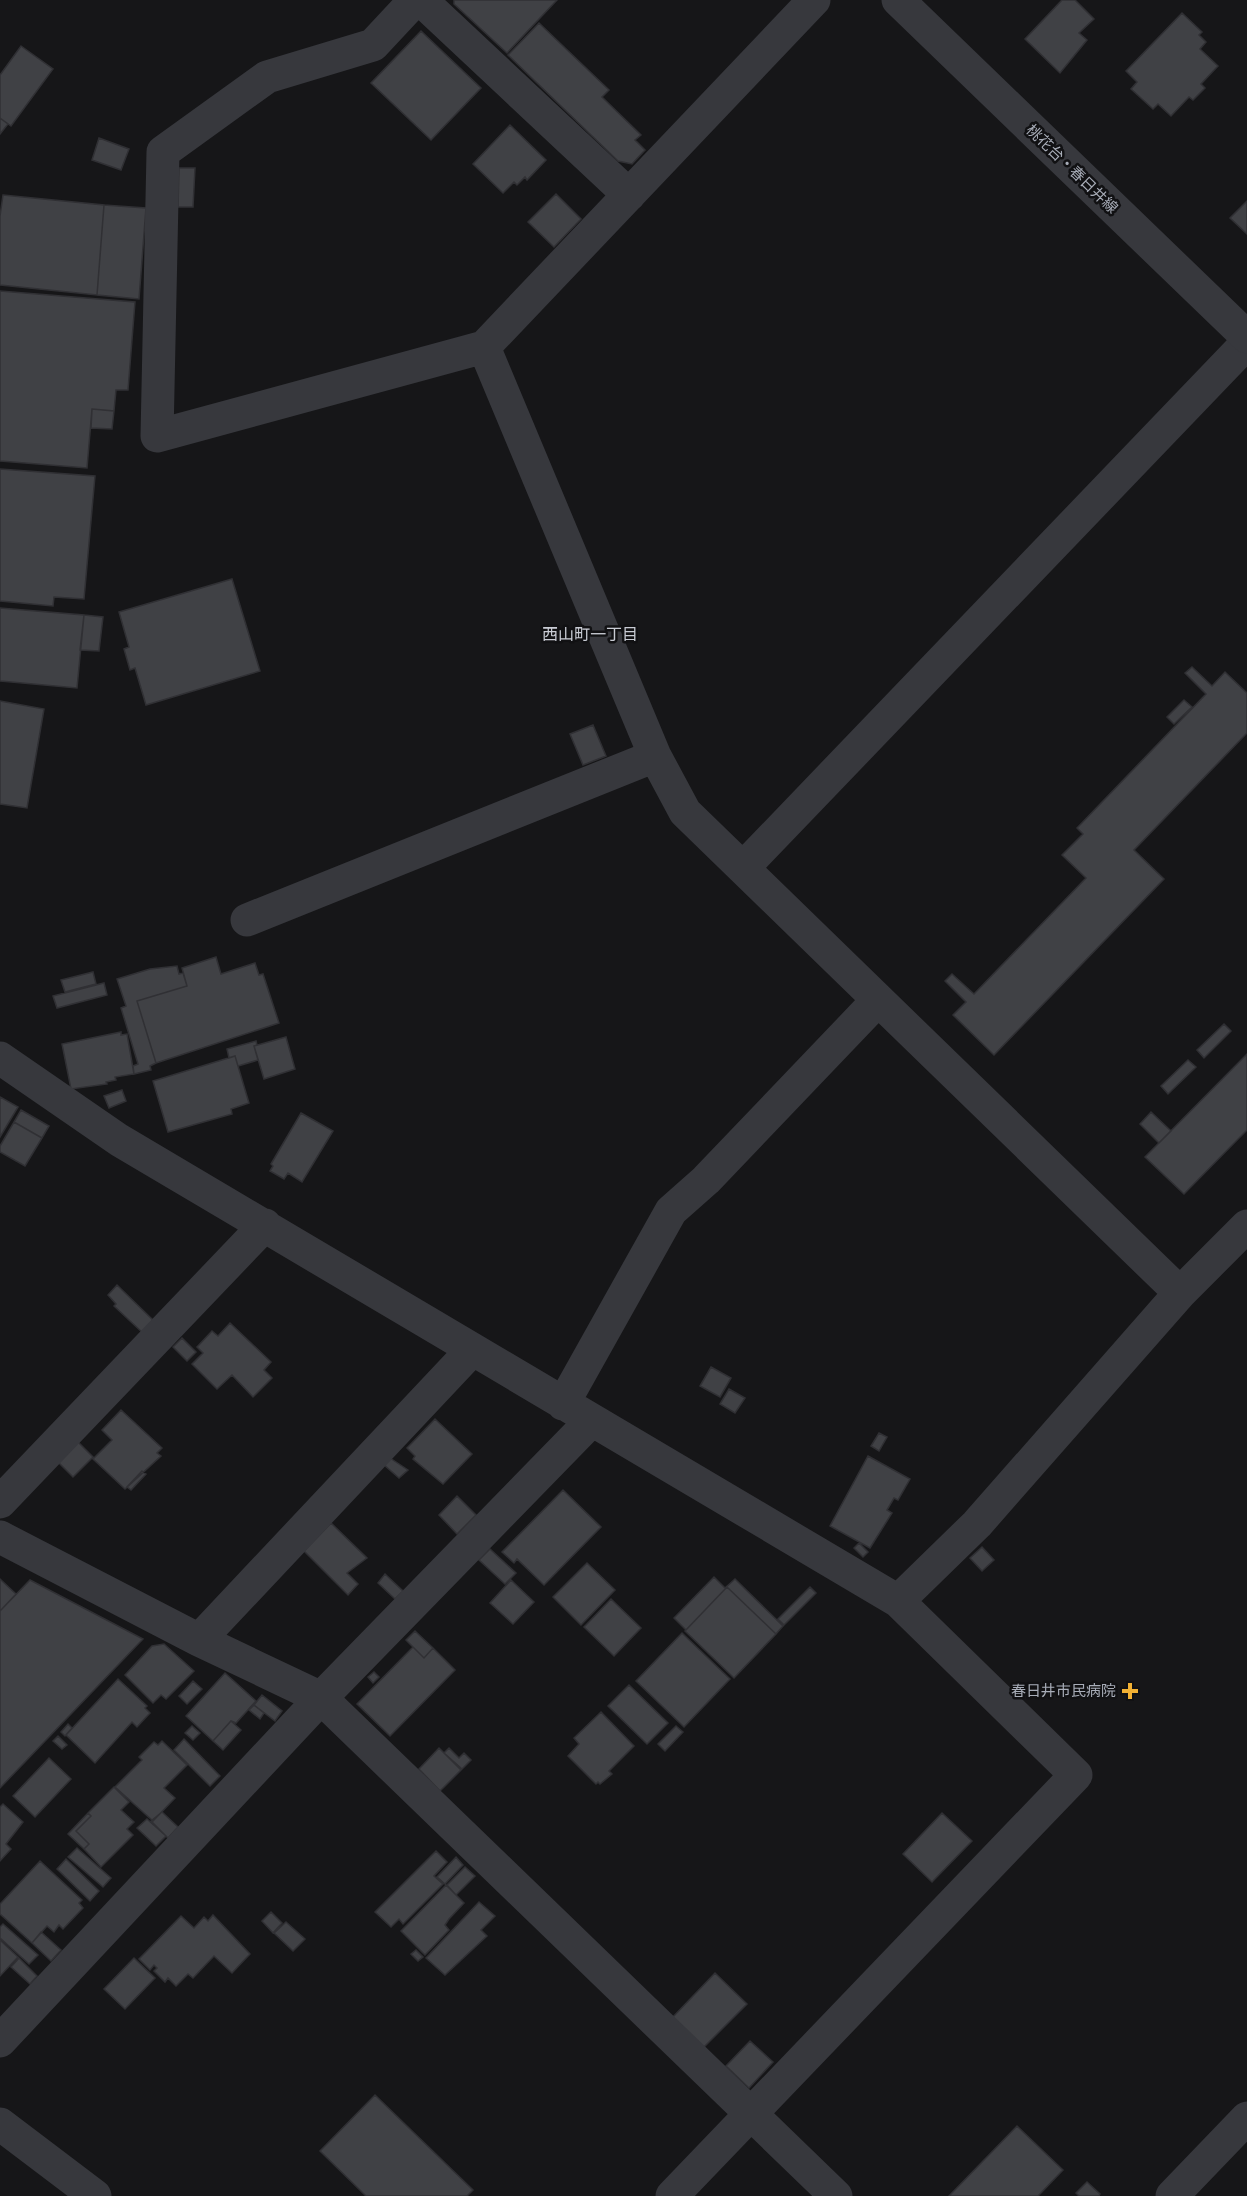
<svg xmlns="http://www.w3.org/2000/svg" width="1247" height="2196" font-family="'DejaVu Sans','Noto Sans JP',sans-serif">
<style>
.building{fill:#404145;stroke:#303034;stroke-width:1.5}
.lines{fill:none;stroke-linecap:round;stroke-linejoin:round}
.minor{stroke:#37383d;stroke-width:33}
.tertiary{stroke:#37383d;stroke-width:33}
.poi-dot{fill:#f2b134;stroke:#111113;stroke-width:2}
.labels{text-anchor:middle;stroke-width:5;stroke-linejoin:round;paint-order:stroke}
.street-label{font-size:15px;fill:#a8adb8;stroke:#111113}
.poi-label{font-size:15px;fill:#a8adb8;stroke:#111113;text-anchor:end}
.neighbourhood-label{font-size:16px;fill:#c9ccd4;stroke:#111113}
</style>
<rect width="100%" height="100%" fill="#161618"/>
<path class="building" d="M454,0H557L507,53L454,4Z
M1062,0H1075L1094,19L1079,33L1087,40L1060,73L1025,39Z
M1182,13L1202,32L1199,35L1206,42L1200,49L1218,66L1201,84L1205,88L1193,100L1189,97L1171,116L1158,104L1153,109L1131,89L1137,82L1126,71Z
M539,23L609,90L602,97L641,135L635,140L645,150L632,164L618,161L508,55Z
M421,31L481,88L431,140L371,83Z
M21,46L53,69L11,126L0,118V75Z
M0,118L8,124L0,134Z
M510,125L546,160L527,180L525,177L517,185L514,182L503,193L473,164Z
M99,138L129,149L121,170L92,160Z
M179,168H195L193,207H178Z
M556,194L581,219L554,247L528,222Z
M3,195L104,205L97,295L0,285V216Z
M1247,201V234L1230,218Z
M104,205L146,208L139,299L97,295Z
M0,291L135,302L128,390H116L114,411L92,409L87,468L0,461Z
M92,409L114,411L112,429L91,428Z
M0,469L95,476L84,599L54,597L53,606L0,601Z
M232,579L260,671L146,705L135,668L130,670L124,649L129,647L119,612Z
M0,608L84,615L77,688L0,681Z
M84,615L103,617L99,651L80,650Z
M1192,667L1212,686L1225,672L1247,693V733L1134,850L1164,879L994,1055L953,1015L966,1002L945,981L952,974L974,994L1086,878L1062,855L1083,834L1077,828L1206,694L1185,673Z
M1184,700L1192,707L1174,724L1167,717Z
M0,701L44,709L27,808L0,804Z
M593,725L606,756L583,765L570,734Z
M216,957L221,974L255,963L259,975L263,974L279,1023L156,1063L137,1001L187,986L182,968Z
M177,966L179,974L183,973L187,986L137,1001L156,1063L150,1066L151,1070L134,1074L133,1066L138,1064L121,1008L126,1006L117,979L150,969Z
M93,972L96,984L65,992L61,980Z
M104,983L107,995L57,1008L53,996Z
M1224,1024L1231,1031L1204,1058L1197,1050Z
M121,1032V1035L127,1034L134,1074L115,1077L116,1080L106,1082L107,1084L71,1089L62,1044Z
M286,1037L295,1069L264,1079L254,1046Z
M256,1041L257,1045L254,1046L258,1060L238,1066L235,1056L229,1058L227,1049Z
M1247,1054V1130L1184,1194L1145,1157Z
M235,1056L249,1103L231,1109L232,1114L168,1132L153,1081Z
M1188,1060L1196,1067L1168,1094L1161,1086Z
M122,1090L126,1101L109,1108L104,1096Z
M0,1097L18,1107L0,1137Z
M21,1110L49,1126L42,1138L14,1122Z
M1151,1112L1171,1131L1159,1143L1140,1124Z
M301,1113L333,1131L302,1182L288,1173L284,1179L270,1171L273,1166L271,1164Z
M14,1122L42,1138L25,1166L0,1152V1146Z
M117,1285L155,1322L144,1334L114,1306L116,1304L108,1295Z
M230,1323L271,1362L264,1370L272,1378L253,1397L232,1375L217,1389L192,1364L203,1353L197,1347L212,1331L218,1336Z
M182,1338L196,1352L187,1361L173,1347Z
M711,1367L731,1378L720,1397L700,1386Z
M729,1389L745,1398L735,1413L720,1404Z
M121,1410L162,1448L157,1453L161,1456L125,1489L93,1459L112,1440L102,1430Z
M435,1419L472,1454L443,1484L413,1459L415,1456L407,1448Z
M879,1433L887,1437L879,1451L871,1446Z
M76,1440L93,1457L73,1477L56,1460Z
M868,1456L910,1479L898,1500L894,1498L887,1510L892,1513L870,1548L830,1526Z
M390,1458L408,1470L399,1478L383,1464Z
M142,1471L146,1474L131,1490L127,1487Z
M563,1490L601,1527L544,1585L517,1559L514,1563L502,1552Z
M457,1496L476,1515L457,1534L439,1515Z
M331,1523L367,1558L347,1573L358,1584L348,1595L304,1551Z
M859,1543L868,1552L863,1557L854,1548Z
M982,1547L994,1560L982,1571L970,1558Z
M490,1549L516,1573L505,1584L479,1560Z
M587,1563L615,1590L581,1625L553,1597Z
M385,1574L403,1591L395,1599L378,1583Z
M714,1577L725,1588L735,1579L783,1626L776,1634L727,1587L686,1630L674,1618Z
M0,1579L16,1594L0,1611Z
M30,1580L143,1639L0,1788V1611Z
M511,1580L534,1602L513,1624L490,1603Z
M727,1587L776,1634L734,1678L685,1631Z
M810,1587L816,1593L784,1625L778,1619Z
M611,1599L641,1628L614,1656L584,1627Z
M415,1631L433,1648L424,1658L406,1640Z
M682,1633L730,1679L684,1727L636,1681Z
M164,1644L194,1671L166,1699L161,1695L153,1703L125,1675L152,1646Z
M413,1647L424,1658L433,1648L455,1670L390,1736L357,1704Z
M374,1672L379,1677L373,1683L368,1677Z
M225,1673L256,1701L236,1723L231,1721L213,1741L186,1716Z
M118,1679L147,1706L145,1708L150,1713L137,1727L132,1722L95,1763L66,1735Z
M193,1681L202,1689L187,1704L179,1696Z
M629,1685L668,1723L647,1744L608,1706Z
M262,1695L282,1711L275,1721L254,1705Z
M254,1705L264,1713L260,1719L249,1710Z
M601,1712L634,1746L609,1771L612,1774L600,1784L598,1782L596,1784L568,1756L579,1744L574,1738Z
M231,1721L241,1730L223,1750L213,1741Z
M68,1724L72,1728L65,1736L61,1732Z
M192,1726L200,1733L193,1740L185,1733Z
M676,1726L683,1732L665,1751L658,1744Z
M58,1736L67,1745L62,1749L53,1741Z
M184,1739L220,1776L210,1786L174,1750Z
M162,1741L187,1765L164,1788L175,1798L153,1821L115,1787L142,1760L139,1757L154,1742L158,1745Z
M439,1748L461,1770L440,1791L419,1769Z
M449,1748L459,1758L464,1753L471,1760L462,1769L444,1753Z
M49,1758L71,1779L35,1817L13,1796Z
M114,1787L129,1802L121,1810L134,1822L127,1829L133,1835L101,1867L84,1849L89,1844L76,1831L91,1816L88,1813Z
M3,1804L23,1822L6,1844L11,1849L0,1861V1807Z
M162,1812L178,1827L168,1838L151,1821Z
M88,1813L91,1816L76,1831L89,1844L84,1849L68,1834Z
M942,1813L972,1841L932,1882L903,1854Z
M147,1819L166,1836L156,1846L137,1828Z
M77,1848L111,1878L103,1887L68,1857Z
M436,1851L447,1862L434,1876L443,1884L403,1924L399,1919L391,1927L375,1912Z
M456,1857L463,1865L445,1884L437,1877Z
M66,1859L99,1891L90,1901L57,1869Z
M40,1861L82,1900L79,1903L83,1908L63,1929L59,1925L54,1932L47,1926L32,1943L0,1914V1904Z
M465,1867L475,1876L456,1895L447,1885Z
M446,1885L464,1903L449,1919L445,1925L449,1930L425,1955L401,1931Z
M479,1902L495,1916L481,1930L487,1936L445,1975L426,1958Z
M271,1912L282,1923L273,1933L262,1921Z
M213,1915L250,1954L232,1973L214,1956L193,1978L188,1974L176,1986L168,1978L165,1982L154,1971L157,1968L154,1965L150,1970L139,1959L181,1916L194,1928L204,1917L208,1921Z
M286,1922L305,1939L293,1951L274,1933Z
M3,1924L38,1955L29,1964L0,1938V1927Z
M41,1932L61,1950L51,1961L32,1943Z
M0,1940L18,1957L0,1976Z
M416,1950L423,1957L418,1961L411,1954Z
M19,1958L37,1976L30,1984L11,1967Z
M134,1958L155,1978L125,2009L104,1989Z
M715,1973L747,2004L702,2049L671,2019Z
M750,2041L773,2062L749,2088L726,2066Z
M375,2095L473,2190L467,2196H366L320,2151Z
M1017,2126L1063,2170L1038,2196H949Z
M1087,2182L1100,2194L1099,2196H1079L1076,2193Z"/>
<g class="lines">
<path class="minor" d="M415,0L373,45L267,77L163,152L157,436L484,347L814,0
M421,0L629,195
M484,347L655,756L685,812L1180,1293
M743,868L1247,343
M247,920L655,756
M0,1058L119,1140L898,1601L1076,1775L672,2196
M563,1404L671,1211L706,1180L878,1000
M0,1502L265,1225
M0,1537L199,1640L321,1698L836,2196
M898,1601L977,1524L1180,1293L1247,1226
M199,1640L471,1351
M0,2041L321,1698L592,1420
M0,2124L95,2196"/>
<path class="tertiary" d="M898,0L1247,337
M1172,2196L1247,2118"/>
</g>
<path class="poi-dot" d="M1127 1682h6v6h6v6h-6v6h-6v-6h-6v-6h6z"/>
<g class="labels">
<g class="street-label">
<text transform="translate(1072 169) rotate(44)" y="5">桃花台・春日井線</text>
</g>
<g class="poi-label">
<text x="1116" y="1696">春日井市民病院</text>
</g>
<g class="neighbourhood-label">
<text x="590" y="640">西山町一丁目</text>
</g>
</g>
</svg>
